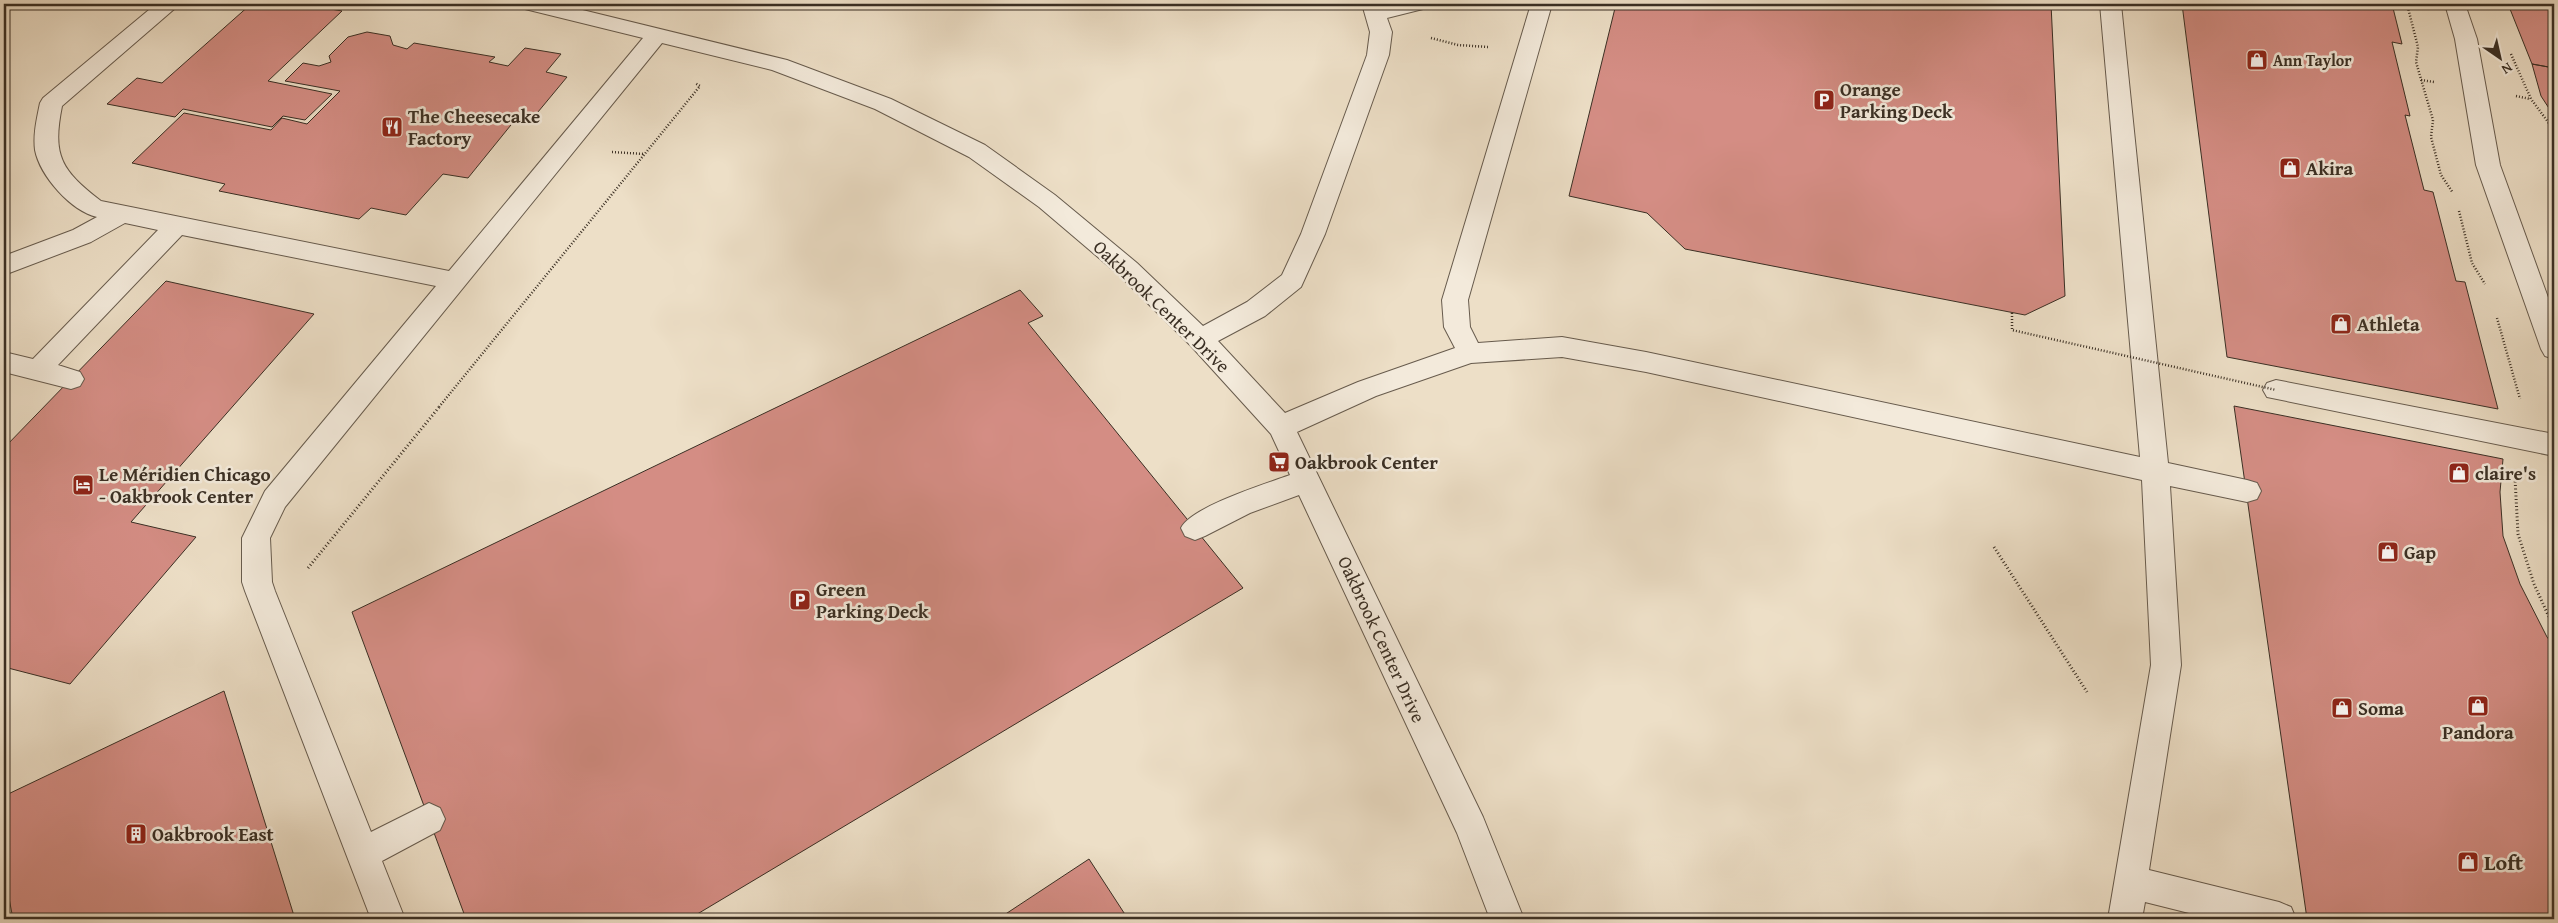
<svg xmlns="http://www.w3.org/2000/svg" width="2558" height="923" font-family="'Gentium Book Plus',serif">
<style>
.building{fill:#d48d84;stroke:#3a2f24}
.lines{fill:none;stroke-linecap:round;stroke-linejoin:round}
.minor-casing{stroke:#675b4d;stroke-width:2}
.path-far1{stroke:#3a2f24;stroke-width:2.5;stroke-dasharray:1 2;stroke-linecap:butt}
.path{stroke:#3a2f24;stroke-width:3;stroke-dasharray:1 2.5;stroke-linecap:butt}
.minor{fill:#f3eadb;fill-rule:evenodd}
.path-bridge{stroke:#3a2f24;stroke-width:2.5;stroke-dasharray:1 2;stroke-linecap:butt}
.labels{text-anchor:middle;stroke-width:5;stroke-linejoin:round;paint-order:stroke}
.far-poi-label{font-size:16px;font-weight:bold;fill:#3a2f24;stroke:#f3eadb;text-anchor:start}
.poi-label{font-size:19px;font-weight:bold;fill:#3a2f24;stroke:#f3eadb;text-anchor:start}
.street-label{font-size:19px;fill:#3a2f24;stroke:#f3eadb}
.near-poi-label{font-size:22px;font-weight:bold;fill:#3a2f24;stroke:#f3eadb;text-anchor:start}
</style>
<rect width="100%" height="100%" fill="#eddfc7"/>
<filter id="stains"><feTurbulence type="fractalNoise" baseFrequency=".004" numOctaves="4"/><feColorMatrix values="0 0 0 0 .2 0 0 0 0 .09 0 0 0 0 .02 0 0 0 .5 -.17"/></filter>
<radialGradient id="worn" r=".72"><stop offset=".6" stop-color="#630" stop-opacity="0"/><stop offset="1" stop-color="#630" stop-opacity=".3"/></radialGradient>
<path class="building" d="M251,4H303L342,11L268,81L332,94L305,120L283,116L272,127L183,109L175,117L107,104L137,78L162,83Z
M1616,4H2051L2065,296L2025,315L1685,249L1647,213L1569,196Z
M2182,4H2392L2402,44L2392,42L2410,116L2405,115L2424,190L2433,192L2456,281L2465,282L2498,409L2227,357Z
M2508,4H2554V68L2532,64Z
M367,32L390,36L393,45L407,49L414,43L495,57L489,62L508,66L525,48L561,54L546,72L567,77L528,124L515,120L468,178L443,174L406,215L371,208L359,219L219,191L225,184L132,163L184,113L271,130L282,118L307,124L340,91L285,81L303,63L319,66L331,62L329,56L348,37Z
M2532,64L2554,68V116L2541,96Z
M166,281L314,314L131,522L196,537L70,684L8,668L4,669V448Z
M1020,290L1043,316L1028,323L1243,588L689,919H466L352,612Z
M2234,406L2503,459L2500,492L2503,536L2520,584L2547,637L2554,646V919H2307Z
M224,691L295,919H13L4,872V796Z
M1089,859L1128,919H998Z"/>
<g class="lines">
<g class="minor-casing">
<path id="minor" d="M156,4H180L62,106C52,156 61,170 101,201L449,271L643,38L525,9L521,4H558L787,60L891,99L985,145L1055,195L1137,263L1203,326L1247,302L1282,275L1301,234L1367,55L1370,32L1362,4H1382L1383,6L1426,4L1423,9L1387,18L1392,32L1389,55L1325,234L1301,287L1265,316L1218,341L1285,413L1358,382L1455,348L1444,327L1442,300L1531,4H1552L1468,300L1470,327L1478,343L1562,337L1646,352L2140,457L2100,4H2121L2168,463L2247,480L2257,483L2261,491L2257,499L2247,502L2170,486L2181,665L2149,870L2279,902L2291,907L2296,919H2213L2145,902L2142,919H2108L2151,665L2142,480L1646,372L1562,357L1471,363L1376,396L1297,432L1483,817L1524,919H1490L1457,833L1299,495L1250,513L1205,536L1195,540L1185,536L1181,528C1191,507 1265,484 1290,475L1271,434L1191,346L1119,275L1039,207L969,157L875,109L772,70L662,43L285,507L270,538L272,582L275,591L371,832L429,803L440,808L445,819L440,830L382,861L405,919H371L245,591L242,582V538L265,491L436,286L182,235L58,365L80,372L84,379L80,386L71,389L4,372V352L33,359L158,230L125,223L91,242L4,275V256L73,230L97,217C71,211 40,176 35,150C33,134 37,118 40,103L43,98Z
M2445,4H2465L2477,39L2500,165L2554,314V359L2545,356L2541,349L2476,165L2455,39Z
M2276,380L2554,434V456L2267,397L2263,390L2267,383Z"/>
</g>
<path class="path-far1" d="M2407,4L2418,47L2416,62L2433,120L2431,137L2441,175L2453,193
M93,6L96,4
M1431,38L1458,45L1488,47
M2511,54L2531,99L2554,130
M2421,80L2434,82
M2516,96L2530,99
M612,152L644,154
M2459,211L2472,263L2485,284
M2497,318L2520,399
M439,407L700,86L695,83"/>
<path class="path" d="M2515,478L2518,534L2534,584L2554,628
M1994,547L2087,692
M308,568L440,406"/>
<use href="#minor" class="minor"/>
<path class="path-bridge" d="M2012,313V330L2276,390"/>
</g>
<defs>
<g id="shop-square" transform="scale(1.125)"><rect x="-9" y="-9" width="18" height="18" rx="4" fill="#8f2418" stroke="#f3eadb"/><path d="M-5-2.5h2.3a2.7 3.5 0 0 1 5.4 0H5L5.5 6h-11ZM-1.5-2.5h3a1.5 2.3 0 0 0-3 0Z" fill="#fff"/></g>
<g id="parking-square" transform="scale(1.125)"><rect x="-9" y="-9" width="18" height="18" rx="4" fill="#8f2418" stroke="#f3eadb"/><path d="M-3.5-5.5H1a3.5 3.5 0 0 1 0 7H-1V5.5H-3.5ZM-1-3.4V-.6H.8a1.4 1.4 0 0 0 0-2.8Z" fill="#fff"/></g>
<g id="restaurant-square" transform="scale(1.125)"><rect x="-9" y="-9" width="18" height="18" rx="4" fill="#8f2418" stroke="#f3eadb"/><path d="M-5-6h1v4h1v-4h1v4h1v-4h1v5L-1.5 .5V6h-2V.5L-5-1ZM5-6V6H3V1.5H1.5Q1.5-4 5-6Z" fill="#fff"/></g>
<g id="supermarket-square" transform="scale(1.125)"><rect x="-9" y="-9" width="18" height="18" rx="4" fill="#8f2418" stroke="#f3eadb"/><path d="M-6-5.5h2.5l.6 2H6L4.5 2H-2.5L-4.4-4H-6ZM-1.5 3.2a1.3 1.3 0 1 0 .1 0ZM3 3.2a1.3 1.3 0 1 0 .1 0Z" fill="#fff"/></g>
<g id="hotel-square" transform="scale(1.125)"><rect x="-9" y="-9" width="18" height="18" rx="4" fill="#8f2418" stroke="#f3eadb"/><path d="M-6-4.5h1.5V1H6V5H4.5V3h-9V5H-6ZM-4 0a1.8 1.8 0 1 1 3.6 0ZM.5 0V-2.5h3Q6-2.5 6 0Z" fill="#fff"/></g>
<g id="building-square" transform="scale(1.125)"><rect x="-9" y="-9" width="18" height="18" rx="4" fill="#8f2418" stroke="#f3eadb"/><path d="M-4-6H4V6H1V3H-1V6H-4ZM-2.5-4.3h1.7v1.8h-1.7ZM.8-4.3h1.7v1.8H.8ZM-2.5-1h1.7V.8h-1.7ZM.8-1h1.7V.8H.8Z" fill="#fff"/></g>
</defs>
<g fill-rule="evenodd">
<use href="#shop-square" x="2257" y="60"/>
<use href="#parking-square" x="1824" y="100"/>
<use href="#restaurant-square" x="392" y="127"/>
<use href="#shop-square" x="2290" y="168"/>
<use href="#shop-square" x="2341" y="324"/>
<use href="#supermarket-square" x="1279" y="462"/>
<use href="#shop-square" x="2459" y="473"/>
<use href="#hotel-square" x="83" y="485"/>
<use href="#shop-square" x="2388" y="552"/>
<use href="#parking-square" x="800" y="600"/>
<use href="#shop-square" x="2478" y="706"/>
<use href="#shop-square" x="2342" y="708"/>
<use href="#building-square" x="136" y="834"/>
<use href="#shop-square" x="2468" y="862"/>
</g>
<g class="labels">
<g class="far-poi-label">
<text x="2273" y="66">Ann Taylor</text>
</g>
<g class="poi-label">
<text x="1840" y="96">Orange<tspan x="1840" dy="22">Parking Deck</tspan></text>
<text x="408" y="123">The Cheesecake<tspan x="408" dy="22">Factory</tspan></text>
<text x="2306" y="175">Akira</text>
<text x="2357" y="331">Athleta</text>
<text x="1295" y="469">Oakbrook Center</text>
<text x="2475" y="480">claire's</text>
<text x="99" y="481">Le Méridien Chicago<tspan x="99" dy="22">- Oakbrook Center</tspan></text>
<text x="2404" y="559">Gap</text>
<text x="816" y="596">Green<tspan x="816" dy="22">Parking Deck</tspan></text>
<text x="2358" y="715">Soma</text>
<text x="2478" y="739" text-anchor="middle">Pandora</text>
<text x="152" y="841">Oakbrook East</text>
</g>
<g class="street-label">
<text transform="translate(1162 306) rotate(44)" y="7">Oakbrook Center Drive</text>
<text transform="translate(1382 639) rotate(65)" y="7">Oakbrook Center Drive</text>
</g>
<g class="near-poi-label">
<text x="2484" y="870">Loft</text>
</g>
</g>
<rect width="2558" height="923" fill="none" stroke="#eddfc7" stroke-width="20"/>
<rect x="5" y="5" width="2548" height="913" fill="none" stroke="#3a2f24" stroke-width="2.5"/>
<rect x="10" y="10" width="2538" height="903" fill="none" stroke="#3a2f24"/>
<g transform="translate(2500 58) rotate(146)" stroke="#f3eadb" stroke-width="4" paint-order="stroke">
<path d="M0-4L9 19L0 12L-9 19Z" fill="#3a2f24"/>
<text y="-8" font-size="14" font-weight="bold" text-anchor="middle" fill="#3a2f24">N</text>
</g>
<rect width="100%" height="100%" filter="url(#stains)"/>
<rect width="100%" height="100%" fill="url(#worn)"/>
</svg>
